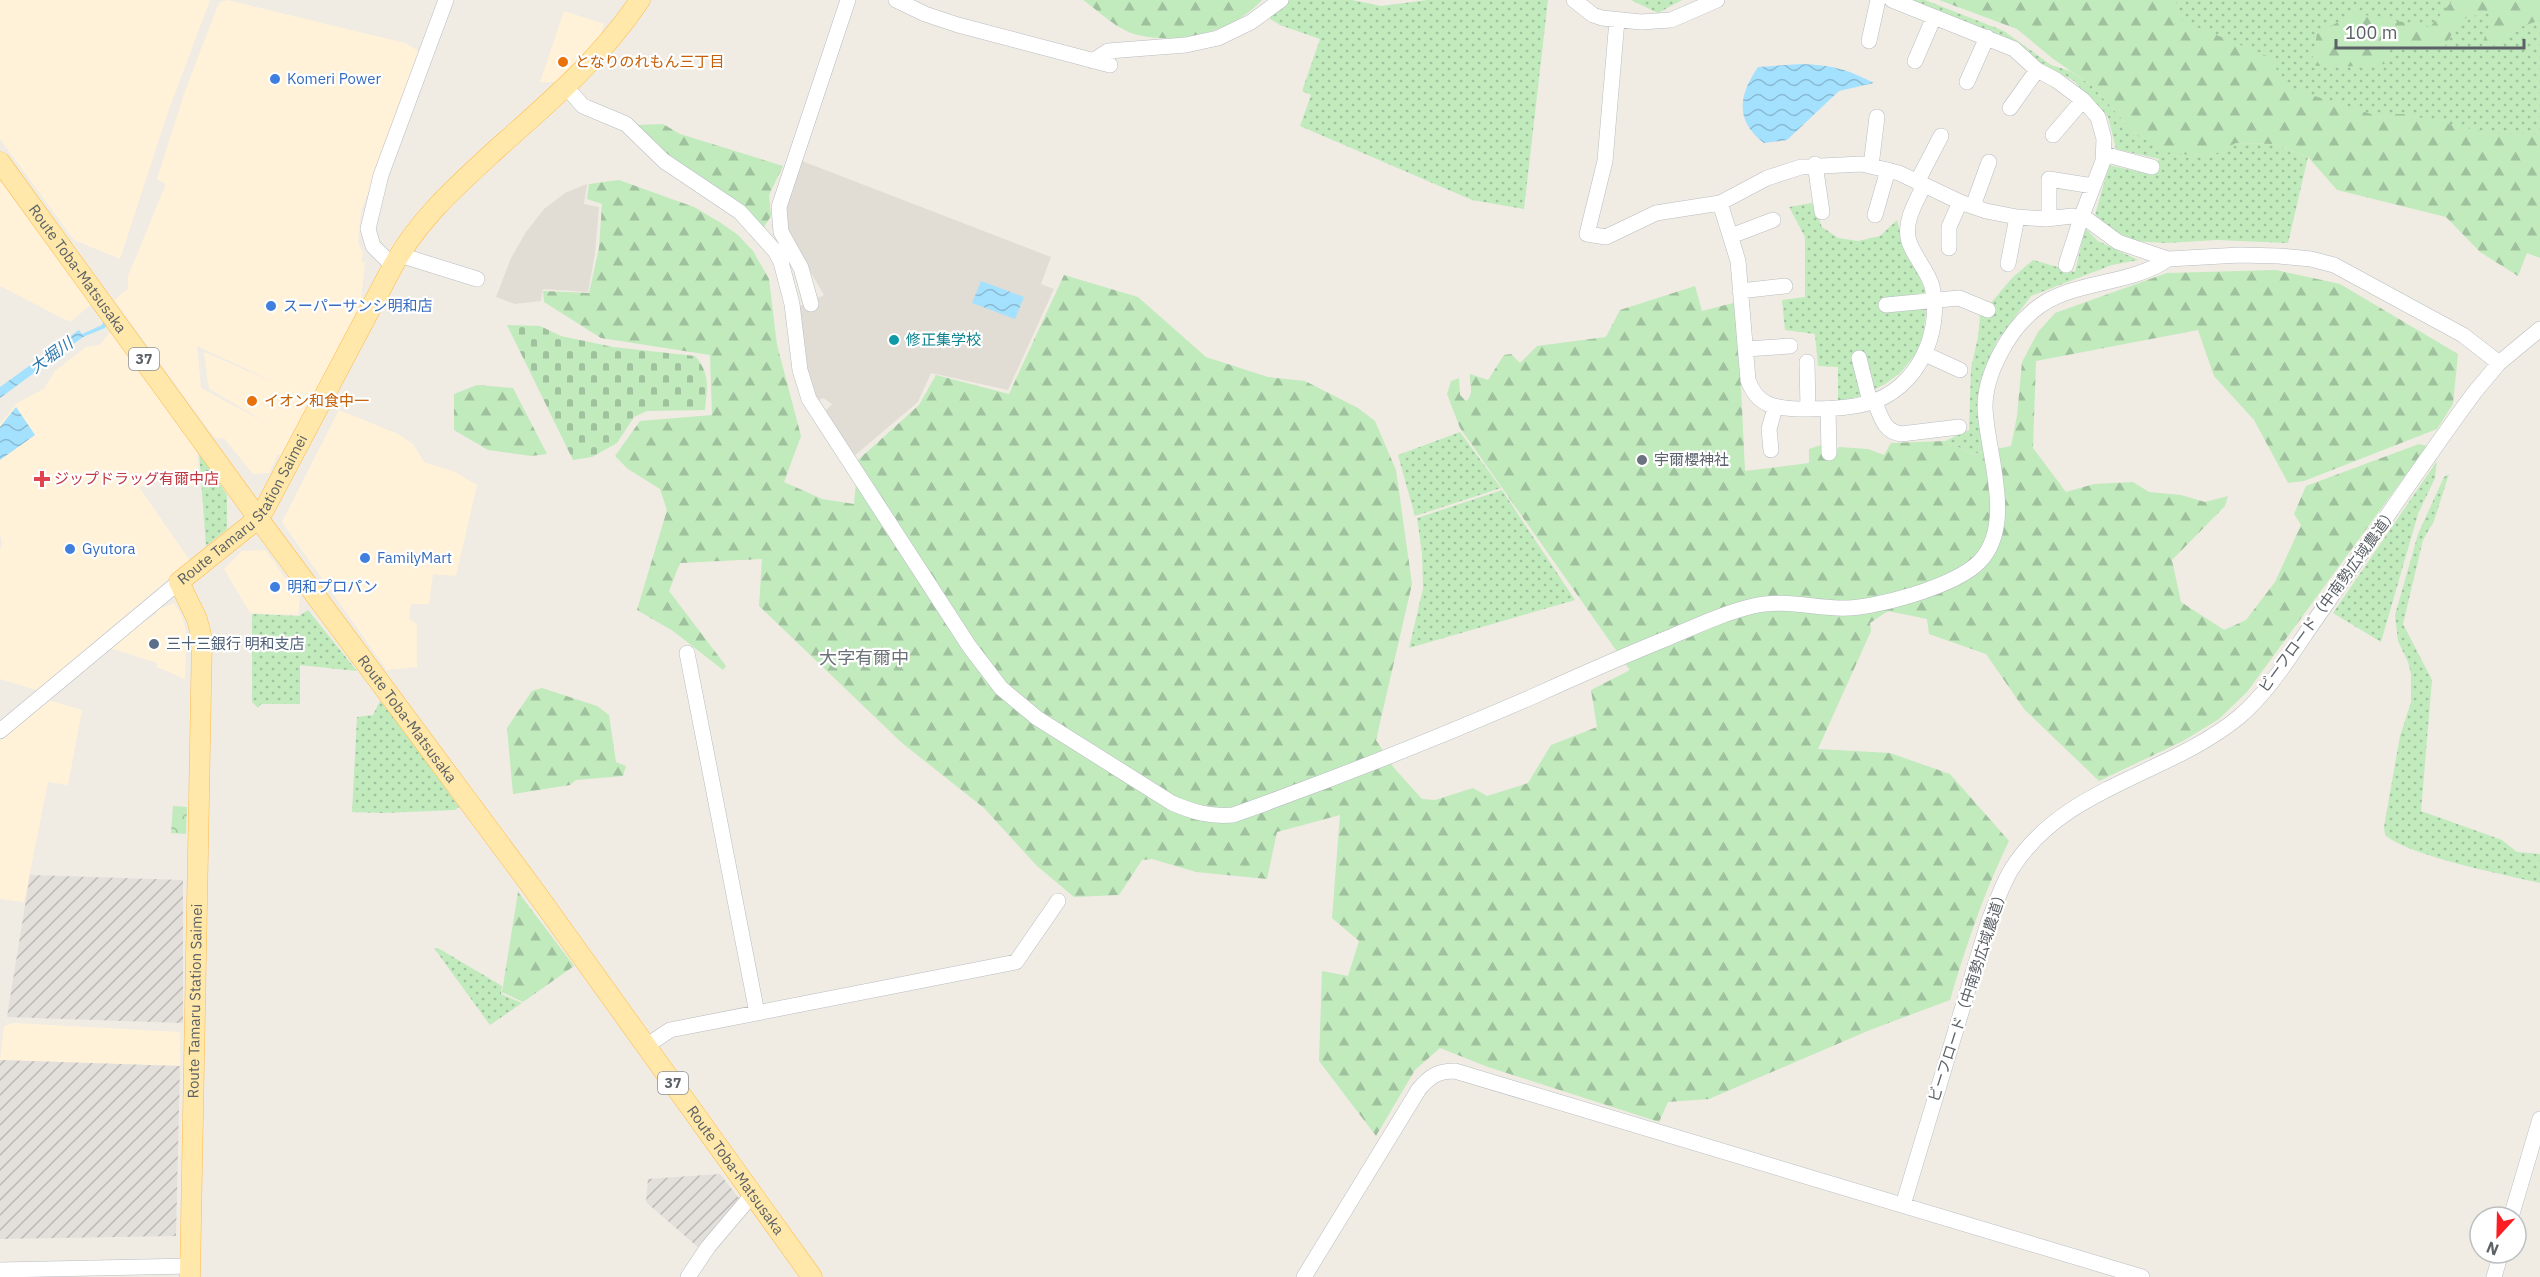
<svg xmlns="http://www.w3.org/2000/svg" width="2540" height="1277" font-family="'IBM Plex Sans','Noto Sans JP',sans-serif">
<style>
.commercial{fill:#fff2d9;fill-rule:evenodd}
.industrial{fill:url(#industrial-furrows)}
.education{fill:#e2ddd4}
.grass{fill:url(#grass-dots)}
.forest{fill:url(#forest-firs)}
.cemetery{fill:url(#cemetery-stones)}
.park{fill:url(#park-crowns)}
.water{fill:url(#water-waves)}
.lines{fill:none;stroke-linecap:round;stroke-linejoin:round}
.minor-casing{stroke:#b8bcc1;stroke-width:16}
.major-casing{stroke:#ffbb4d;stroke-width:21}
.minor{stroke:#fff;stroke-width:15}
.major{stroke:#ffe8a9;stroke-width:20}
.food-dot{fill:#e8710a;stroke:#fff;stroke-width:2}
.shop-dot{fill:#3f7fe0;stroke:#fff;stroke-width:2}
.culture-dot{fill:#0f9aa8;stroke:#fff;stroke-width:2}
.worship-dot{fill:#6b7280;stroke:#fff;stroke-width:2}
.health-dot{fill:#e0444e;stroke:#fff;stroke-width:2}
.service-dot{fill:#5c6f8a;stroke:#fff;stroke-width:2}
.labels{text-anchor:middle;stroke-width:4.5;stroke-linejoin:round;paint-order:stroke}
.shield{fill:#fff;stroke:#8c9094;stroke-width:1.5}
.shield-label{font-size:14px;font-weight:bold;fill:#5b6166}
.food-label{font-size:15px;fill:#c56008;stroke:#fff;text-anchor:start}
.shop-label{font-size:15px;fill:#366cbe;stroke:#fff;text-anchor:start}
.street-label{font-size:15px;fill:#5b6166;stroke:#fff}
.culture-label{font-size:15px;fill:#0d838f;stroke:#fff;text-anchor:start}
.worship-label{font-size:15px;fill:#5b616d;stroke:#fff;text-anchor:start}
.health-label{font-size:15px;fill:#be3a42;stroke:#fff;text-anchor:start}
.service-label{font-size:15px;fill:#4e5e75;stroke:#fff;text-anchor:start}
.water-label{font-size:16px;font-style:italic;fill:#3178aa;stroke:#fff}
.quarter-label{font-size:18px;fill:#6c7378;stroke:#fff}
</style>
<defs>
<pattern id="industrial-furrows" width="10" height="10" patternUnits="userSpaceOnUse" patternTransform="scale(1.5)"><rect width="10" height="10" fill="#e3dfdb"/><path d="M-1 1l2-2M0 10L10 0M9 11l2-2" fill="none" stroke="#bbb8b5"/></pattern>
<pattern id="grass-dots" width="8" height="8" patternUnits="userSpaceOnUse" patternTransform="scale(1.5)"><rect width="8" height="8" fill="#c1eabd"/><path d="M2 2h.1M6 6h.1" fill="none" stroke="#a0c19d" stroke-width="1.8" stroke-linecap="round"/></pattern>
<pattern id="forest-firs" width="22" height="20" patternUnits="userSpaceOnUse" patternTransform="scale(1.5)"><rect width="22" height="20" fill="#c1eabd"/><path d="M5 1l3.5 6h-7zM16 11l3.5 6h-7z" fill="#a0c19d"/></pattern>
<pattern id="cemetery-stones" width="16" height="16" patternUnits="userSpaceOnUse" patternTransform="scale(1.5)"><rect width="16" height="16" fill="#c1eabd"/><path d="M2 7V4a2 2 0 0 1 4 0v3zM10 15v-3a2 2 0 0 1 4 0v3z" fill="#a0c19d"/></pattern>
<pattern id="park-crowns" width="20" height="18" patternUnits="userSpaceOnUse" patternTransform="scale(1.5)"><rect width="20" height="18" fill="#c1eabd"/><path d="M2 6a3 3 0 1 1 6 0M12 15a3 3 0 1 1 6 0" fill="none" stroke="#a0c19d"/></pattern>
<pattern id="water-waves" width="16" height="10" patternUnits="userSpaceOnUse" patternTransform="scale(1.5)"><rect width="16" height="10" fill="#a4e1ff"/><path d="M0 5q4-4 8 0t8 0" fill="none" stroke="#89bad2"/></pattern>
</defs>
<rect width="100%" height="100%" fill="#f0ece3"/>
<path class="commercial" d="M0,0H210L168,112L120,259L74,240L0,139Z
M227,0L405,43L422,53L361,211L358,242L363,254L361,261L365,263L361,299L352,326L281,456L278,454L269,473L253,474L224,438L217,439L213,436L114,300L128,289V276L166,184L157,179L185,91L219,3ZM197,346L283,386L204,352L208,384L210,389L270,425L201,388Z
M564,11L604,24L600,37L562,82H540Z
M0,177L94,302L70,322L0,286Z
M110,332L197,450L199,485L182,487L178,474L139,487L190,561L37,690L0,679V549L2,545L0,532V424L17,403L44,389L55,371L86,347L100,345Z
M339,410L398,434L413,444L424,462L455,472L477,485L456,576L433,574L429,604H411L409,619L417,624V667L387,670L282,522Z
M265,550L300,598L298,615L250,613L224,569L242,551Z
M174,603L182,616L186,630L185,679L157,667V663L110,648L144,619L147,620L156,614L157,610Z
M48,700L82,710L68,785L48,782L24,902L0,899V741Z
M13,1023L180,1032V1066L0,1060L4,1026Z"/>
<path class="industrial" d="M30,875L183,880V1023L7,1017Z
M0,1060L180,1066L176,1236L0,1239Z
M720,1174L741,1201L700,1249L646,1202L648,1179Z"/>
<path class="education" d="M802,161L1051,257L1041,284L1054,289L1008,390L931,373L918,402L853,457L823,413L832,404L823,398L817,401L805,368L798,307L824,295L786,230L787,203Z
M587,184L584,204L599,207L595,254L588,292L543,289L541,301L515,304L496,297L511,258L526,232L544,209L565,193Z"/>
<path class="grass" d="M1289,0H1352L1381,6L1428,0H1548L1524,209L1472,200L1300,126L1311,95L1302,91L1320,39L1280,25L1269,18Z
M1631,0H1682L1658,13Z
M1908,0H1925L2004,31L2051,65L2070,71L2091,85L2136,134L2209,157L2236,143L2273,144L2308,157L2288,243L2217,240L2166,243L2135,241L2116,232L2095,215L2109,165L2153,175L2159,159L2116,149L2108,117L2074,81L2036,60Z
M1968,0H2540V202Z
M1812,203L1822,227L1838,238L1858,241L1880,236L1897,220L1904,246L1915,263L1925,291L1926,314L1921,348L1900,373L1885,384L1861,396L1838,401V367L1818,366L1815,334L1785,330L1782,300L1805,297V237L1789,207Z
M2085,228L2098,241L2138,260L2112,265L2031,296L1997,341L1980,382V417L1986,451L1973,454L1945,441L1969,430L1971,368L1978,337L1980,316L2012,278L2033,260L2075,272Z
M1460,432L1501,488L1415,516L1398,455Z
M199,452L227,495V529L206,546Z
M2437,461L2435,478L2418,514L2381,642L2333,613Z
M2449,474L2434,521L2423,540L2403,624L2432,680L2421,811L2502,840L2517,852L2540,854V883C2506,875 2409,856 2385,835L2384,827L2400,736L2411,702V674L2408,662L2398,641L2395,615L2418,534L2444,477Z
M1502,490L1575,600L1409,648L1423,589L1422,553L1417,518Z
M308,610L357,671L300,665V704H261L258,708L252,702V614L299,616Z
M380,701L403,729L459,807L455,810L382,813L352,812L357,717L373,715Z
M434,948H438L502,986L501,994L522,1003L490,1025Z"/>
<path class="forest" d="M1083,0H1262C1233,32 1179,45 1138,35C1117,30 1100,12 1083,0Z
M1939,0H2175L2182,21L2270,57L2286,87L2371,114H2405L2494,134H2540V258L2527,253L2518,276L2480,252L2446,217L2337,190L2308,157L2273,144L2236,143L2209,157L2164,152L2136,134L2091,85L2052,58L2017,29Z
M2453,0H2540V20L2515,29L2478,57L2487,30L2498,9L2460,20L2445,46L2391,48L2385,64C2360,65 2336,69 2311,65L2317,34L2354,13L2430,27Z
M663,124L680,134L783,166L769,195L771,216L764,227L739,202L668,157L638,125Z
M619,180L694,207L721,223L738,235L753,251L769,279L777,345L801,436L784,482L822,499L854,504L858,460L919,405L936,375L1009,394L1064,275L1138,297L1206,357L1268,377L1305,381L1358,408L1375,421L1396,470L1412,584L1376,740L1394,768L1422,799L1435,800L1473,788L1487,796L1528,783L1551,745L1597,727L1591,690L1630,670L1460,428L1447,394L1451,381L1459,378L1460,395L1466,401C1475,394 1469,384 1470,374L1488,380L1504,355L1511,354L1520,363L1537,346L1606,337L1620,310L1695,286L1702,311L1737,302L1745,471L1809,463V449L1821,445L1829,458L1839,447L1868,449L1884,455L1891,443L1945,441L1973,454L2011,446L2017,416L2022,362L2038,332L2055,313L2167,273L2276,270L2340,284L2458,354L2453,404L2437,429L2304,481L2288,483L2254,420L2214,376L2198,330L2036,361L2033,448L2066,492L2094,484L2133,482L2149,492L2181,495L2205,502L2228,496L2225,506L2172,560L2181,602L2224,630L2246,620L2275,582L2301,525L2294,514L2306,486L2419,444L2427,446L2247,692L2219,719L2183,741L2099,781L2024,709L1986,654L1929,634L1927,619L1888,611L1870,623L1871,631L1818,749L1890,753L1950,774L2009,841C1983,895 1967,943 1950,1000L1870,1030L1709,1099L1668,1102L1659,1122L1488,1067L1440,1048L1415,1070L1376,1136L1319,1061L1322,971L1348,976L1359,941L1332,918L1340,815L1277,832L1267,879L1196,872L1152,859L1142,860L1119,895L1074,897L1037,866L984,808L902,743L759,606L762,559L680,563L669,591L726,666L723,670L673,631L637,610L667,510L660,489L628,469L615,456L640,421L712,415L710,355L601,338L544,302L543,291L589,293L599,248L602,204L587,199L589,184Z
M477,385L513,388L547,454L531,456L488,450L454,430V394Z
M542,688L597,706L609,715L616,762L626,766L623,776L576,780L570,785L513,794L507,728L532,691Z
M518,892L574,966L523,1002L502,992Z"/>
<path class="cemetery" d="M507,325L540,326L561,336L613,347L695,356C711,375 707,387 705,410L647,411L634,417L617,443L592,457L573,460Z"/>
<path class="park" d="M173,806L187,807L186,834L171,833Z"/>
<path class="water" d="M1801,64C1831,65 1847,69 1874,83L1839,91L1787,140L1764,143C1734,120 1739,95 1758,67Z
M981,281L1024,297L1015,319L972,303Z
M104,320L107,324L105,328L83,337L0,398V387L79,330L82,334L102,325Z
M16,407L35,435L0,460V427Z"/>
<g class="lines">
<g class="minor-casing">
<path id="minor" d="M896,0L925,14L958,25L1110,65
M1574,0L1593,15L1602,18L1641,22L1671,20L1717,0
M1892,0L2014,49L2037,70L2056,80L2083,100L2098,117L2104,139L2103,161L2081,218L2066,265
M1617,20L1605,161L1587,234L1606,237L1656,213L1720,203L1767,178L1801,167L1862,164L1899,173L1960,202L1986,211L2017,217L2046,219L2072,216L2088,220L2118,242L2168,259L2240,255L2279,256L2311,259L2334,265L2463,335L2499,363
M1869,41L1878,0
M1093,61L1108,51L1186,45L1218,38L1251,22L1281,0
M1915,61L1934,17
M1967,82L1987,37
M566,87L583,106L626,124L664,161L740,212L775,251L781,262L792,304L800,370L809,399L969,646L1001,688L1037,718L1172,803C1193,812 1210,817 1233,815C1334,779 1435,739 1534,696C1578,676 1623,656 1668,638C1696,626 1724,613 1753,606C1780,599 1811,607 1838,608C1872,610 1957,586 1980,561C2016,523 1986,451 1985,407C1985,374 2008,332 2033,311C2070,279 2128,287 2168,259
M2010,108L2037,70
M2053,135L2083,100
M2104,154L2152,167
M1815,164L1822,212
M1871,166L1877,117
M1917,182L1941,136
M1720,203L1738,261L1748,380C1757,406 1775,408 1799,409C1821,409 1846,409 1868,403C1917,390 1943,333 1932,286C1927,269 1910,252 1908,237C1905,218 1917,201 1924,185
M1973,206L1989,162
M1875,215L1888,170
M2049,218V179L2093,186
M1731,236L1773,220
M1949,248V227L1960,202
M400,255L477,279
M2008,264L2017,217
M393,266L373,246L368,229L381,175L446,0
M1740,291L1785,286
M811,304L801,268L781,232L779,207L848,0
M1886,305L1959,298L1988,310
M1746,349L1790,346
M1925,354L1960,370
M1859,358L1870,402
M1807,362L1808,409
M1874,400C1881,416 1883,431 1901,434L1959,427
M1828,408L1829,453
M1771,450L1769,429L1775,408
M687,653L757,1013
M0,731L179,582
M646,1046L670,1030L1016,962L1058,901
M1903,1205L1989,920C1996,903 2002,885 2011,870C2063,786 2167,776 2239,717C2272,689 2295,648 2320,613C2371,540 2421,465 2474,393L2499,363L2540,329
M2511,1217L2540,1119
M0,1270L190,1266
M688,1277L708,1247L752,1195
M1304,1277L1419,1089C1430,1076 1438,1071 1455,1071L2142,1277
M2494,1277L2501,1253"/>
</g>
<g class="major-casing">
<g id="major">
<path id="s1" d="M0,162L258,518L534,890L812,1277"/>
<path id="s2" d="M190,1277L202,639L197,619L179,582L250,525L264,510L393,266C420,217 460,183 500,146C551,101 602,57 640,0"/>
</g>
</g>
<use href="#minor" class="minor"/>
<use href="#major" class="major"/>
</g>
<g class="food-dot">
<circle cx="563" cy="62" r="6"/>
<circle cx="252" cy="401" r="6"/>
</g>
<g class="shop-dot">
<circle cx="275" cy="79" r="6"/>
<circle cx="271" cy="306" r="6"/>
<circle cx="70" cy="549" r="6"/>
<circle cx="365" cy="558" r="6"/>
<circle cx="275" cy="587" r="6"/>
</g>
<circle class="culture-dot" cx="894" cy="340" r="6"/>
<circle class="worship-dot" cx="1642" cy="460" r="6"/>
<path class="health-dot" d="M39 470h6v6h6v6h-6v6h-6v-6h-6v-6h6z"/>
<circle class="service-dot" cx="154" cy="644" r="6"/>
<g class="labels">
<g class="shield">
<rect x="129" y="348" width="30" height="22" rx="4.5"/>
<rect x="658" y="1072" width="30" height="22" rx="4.5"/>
</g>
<g class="shield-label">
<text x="144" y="364">37</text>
<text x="673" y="1088">37</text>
</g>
<g class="food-label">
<text x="575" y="67">となりのれもん三丁目</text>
<text x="264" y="406">イオン和食中一</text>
</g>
<g class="shop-label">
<text x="287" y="84">Komeri Power</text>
<text x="283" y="311">スーパーサンシ明和店</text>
<text x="82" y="554">Gyutora</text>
<text x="377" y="563">FamilyMart</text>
<text x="287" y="592">明和プロパン</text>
</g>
<g class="street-label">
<text dy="5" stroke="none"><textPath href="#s1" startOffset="132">Route Toba-Matsusaka</textPath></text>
<text dy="5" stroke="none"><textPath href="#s2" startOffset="798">Route Tamaru Station Saimei</textPath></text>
<text transform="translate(2328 600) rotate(-54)" y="5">ビーフロード（中南勢広域農道）</text>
<text dy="5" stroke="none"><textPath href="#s1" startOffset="690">Route Toba-Matsusaka</textPath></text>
<text transform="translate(1968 995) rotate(-72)" y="5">ビーフロード（中南勢広域農道）</text>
<text dy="5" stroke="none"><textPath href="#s2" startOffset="276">Route Tamaru Station Saimei</textPath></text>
<text dy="5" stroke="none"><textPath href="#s1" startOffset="1248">Route Toba-Matsusaka</textPath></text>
</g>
<g class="culture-label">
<text x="906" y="345">修正集学校</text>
</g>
<g class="worship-label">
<text x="1654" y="465">宇爾櫻神社</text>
</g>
<g class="health-label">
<text x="54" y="484">ジップドラッグ有爾中店</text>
</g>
<g class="service-label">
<text x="166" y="649">三十三銀行 明和支店</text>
</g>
<g class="water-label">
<text transform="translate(51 355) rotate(-36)" y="6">大堀川</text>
</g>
<g class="quarter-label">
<text x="864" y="664">大字有爾中</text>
</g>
</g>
<g transform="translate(2498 1235) rotate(202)"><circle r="28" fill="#ffffff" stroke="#bdc0c2" stroke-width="1.5"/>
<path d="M0-4.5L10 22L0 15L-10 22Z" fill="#fc1d23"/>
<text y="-9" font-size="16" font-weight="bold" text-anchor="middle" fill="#5b6166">N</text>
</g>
<path d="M2336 39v9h188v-9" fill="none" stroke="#5b6166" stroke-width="3"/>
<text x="2345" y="39" font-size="18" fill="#5b6166" stroke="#ffffff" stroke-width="4.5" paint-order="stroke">100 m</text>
</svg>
